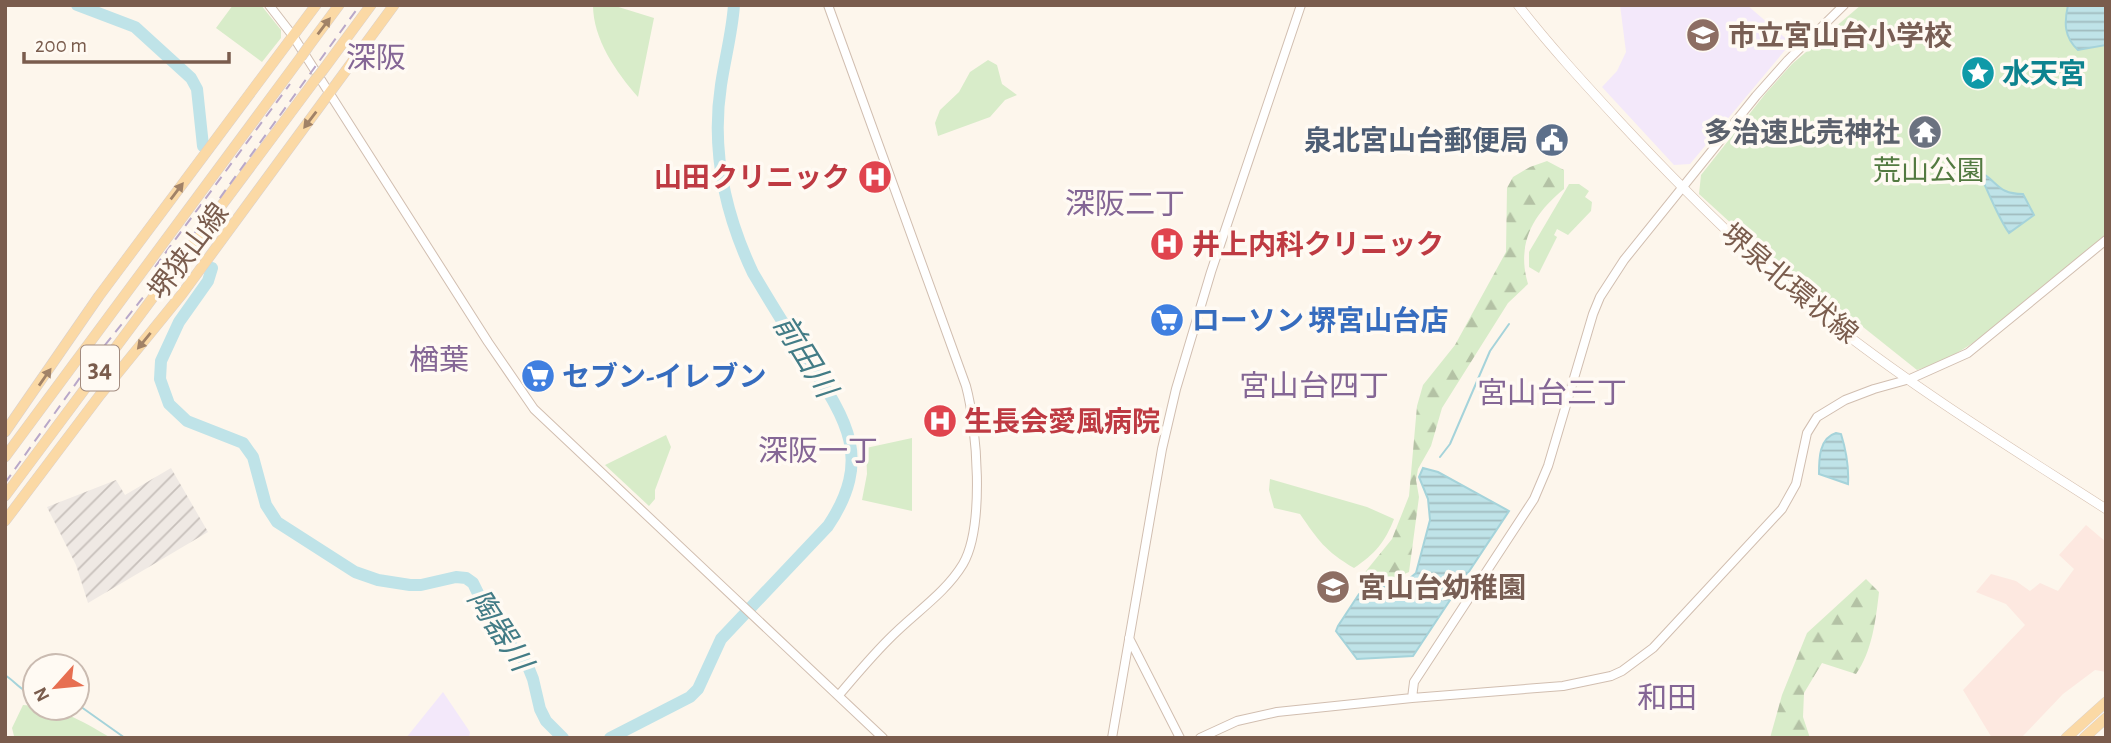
<svg xmlns="http://www.w3.org/2000/svg" width="2111" height="743" font-family="'Alegreya Sans','Noto Sans JP',sans-serif">
<style>
.commercial{fill:#fde8e0}
.industrial{fill:url(#industrial-furrows)}
.education{fill:#f3e8fa}
.forest{fill:url(#forest-firs)}
.park{fill:#d8ecc9}
.water{fill:url(#water-rules);stroke:#a5d3da;stroke-width:2}
.lines{fill:none;stroke-linecap:round;stroke-linejoin:round}
.stream{stroke:#a5d3da;stroke-width:2}
.river{stroke:#bfe3e8;stroke-width:12}
.tertiary-casing{stroke:#d1beb0;stroke-width:10}
.secondary-casing{stroke:#d6c0b0;stroke-width:10}
.primary-casing{stroke:#dad1cd;stroke-width:11}
.tertiary{stroke:#fff;stroke-width:8}
.secondary{stroke:#fff;stroke-width:9}
.primary{stroke:#fbd9a5;stroke-width:10}
.rail{stroke:#b9a8c9;stroke-width:2;stroke-dasharray:10 7;stroke-linecap:butt}
.primary-bridge-casing{stroke:#dad1cd;stroke-width:11;stroke-linecap:butt}
.primary-bridge{stroke:#fbd9a5;stroke-width:10}
.oneway{fill:#a18267}
.labels{text-anchor:middle;stroke-width:7;stroke-linejoin:round;paint-order:stroke}
.shield{fill:#fffaf3;stroke:#a28b7f;stroke-width:2}
.shield-label{font-size:26px;font-weight:bold;fill:#7a5c4d}
.education-label{font-size:28px;font-weight:bold;fill:#785e54;stroke:#fffaf3;text-anchor:start}
.culture-label{font-size:28px;font-weight:bold;fill:#0d838f;stroke:#fffaf3;text-anchor:start}
.worship-label{font-size:28px;font-weight:bold;fill:#5b616d;stroke:#fffaf3;text-anchor:end}
.service-label{font-size:28px;font-weight:bold;fill:#4e5e75;stroke:#fffaf3;text-anchor:end}
.park-label{font-size:28px;fill:#537a41;stroke:#fffaf3}
.health-label{font-size:28px;font-weight:bold;fill:#be3a42;stroke:#fffaf3;text-anchor:start}
.street-label{font-size:28px;fill:#7a5c4d;stroke:#fffaf3}
.shop-label{font-size:28px;font-weight:bold;fill:#366cbe;stroke:#fffaf3;text-anchor:start}
.neighbourhood-label{font-size:30px;fill:#846695;stroke:#fffaf3}
.water-label{font-size:30px;font-style:italic;fill:#437c86;stroke:#fffaf3}
</style>
<defs>
<pattern id="industrial-furrows" width="10" height="10" patternUnits="userSpaceOnUse" patternTransform="scale(1.75)"><rect width="10" height="10" fill="#efe9e4"/><path d="M-1 1l2-2M0 10L10 0M9 11l2-2" fill="none" stroke="#c7c0bb"/></pattern>
<pattern id="forest-firs" width="22" height="20" patternUnits="userSpaceOnUse" patternTransform="scale(1.75)"><rect width="22" height="20" fill="#d8ecc9"/><path d="M5 1l3.5 6h-7zM16 11l3.5 6h-7z" fill="#b4c2a5"/></pattern>
<pattern id="water-rules" width="6" height="5" patternUnits="userSpaceOnUse" patternTransform="scale(1.75)"><rect width="6" height="5" fill="#bfe3e8"/><path d="M0 2.5h6" fill="none" stroke="#a0bbbe"/></pattern>
</defs>
<rect width="100%" height="100%" fill="#fdf6ec"/>
<path class="commercial" d="M2086,525L2106,542V672L2095,670L2063,694L2021,738H1992L1963,690L2025,625L2006,604L1976,592L1991,574L2016,581L2030,591L2040,583L2058,591L2074,569L2059,555Z"/>
<path class="industrial" d="M171,468L208,532L88,603L76,565L47,507L116,480L125,495Z"/>
<path class="education" d="M1620,5H1747L1791,43L1690,164L1674,165L1602,87L1617,71L1626,52Z
M443,692L470,732L469,738H406Z"/>
<path class="forest" d="M1547,161L1564,170V189C1533,214 1516,244 1528,284L1508,303L1442,408L1431,446L1418,469L1416,480L1419,497L1409,572L1388,581L1360,582L1366,571L1392,539L1409,496L1417,406L1423,385L1455,345L1506,252L1507,188L1513,177L1530,167Z
M1866,579L1879,592C1876,619 1872,652 1856,674L1822,663L1804,693L1803,717L1810,738H1770L1782,695L1807,633Z"/>
<path class="park" d="M233,5H261L281,30V38L262,62L216,28Z
M593,5H612L654,18L638,97C616,72 593,39 593,5Z
M1861,5H2106V234C2080,258 2054,279 2027,301C1992,329 1960,358 1917,370L1838,307L1779,267L1699,194L1701,175L1766,93L1792,64Z
M988,60L997,65L1002,84L1017,95L1005,100L990,117L938,136L935,123L940,110L959,92L970,72Z
M1569,184H1579L1589,191L1585,197L1592,202L1591,211L1568,235L1557,229L1554,235L1557,237L1539,273L1529,267V252Z
M666,435L671,447L655,490V499L649,506L605,465Z
M912,438V511L862,500L867,474L866,448Z
M1270,479L1367,507L1394,519C1385,542 1375,554 1354,568C1325,551 1318,540 1300,514L1274,508L1269,490Z
M23,705C58,707 79,719 111,738L47,736L17,738L14,736L12,728Z"/>
<path class="water" d="M2068,5H2106V45L2078,50C2064,37 2064,23 2068,5Z
M1978,171C1999,181 1996,194 2023,194L2034,215L2009,233C1996,214 1989,192 1978,171Z
M1836,433L1841,434C1846,450 1849,467 1848,484L1819,474C1819,459 1819,438 1836,433Z
M1423,468L1438,472L1509,511L1413,656L1357,659L1336,631L1338,626L1359,594L1409,579L1416,573L1430,520L1428,499L1419,477Z"/>
<g class="lines">
<path class="stream" d="M1440,457L1450,444L1490,351L1509,324
M5,675C16,682 22,693 35,694
M77,704L125,738"/>
<path class="river" d="M77,5L135,27L191,78L197,89L203,146
M212,268L208,281L179,322L161,361L160,379L169,404L187,421L243,443L253,457L266,505L277,522L355,572L378,580L410,585H421L456,577L466,578L473,583L493,624L527,664L533,679L540,709L546,721L563,738
M610,738L690,697L698,689L721,639L828,526C875,456 844,416 804,355C786,328 769,300 753,273C725,214 711,150 721,85C725,58 732,33 734,5"/>
<g class="tertiary-casing">
<path id="tertiary" d="M269,5L293,36L488,342L534,409L883,738
M828,5L966,386C977,427 985,526 963,564C945,594 913,614 889,639C871,657 855,676 839,695
M1129,638L1180,738
M1412,698L1414,682L1534,499L1548,466L1593,314L1600,297L1624,260L1756,96L1788,60L1844,5
M1112,738L1162,449L1176,389L1211,272L1301,5
M1200,738L1237,721L1277,712L1412,698L1563,686L1611,676L1622,671L1653,648L1782,509L1796,484L1807,433L1817,417L1845,400L1874,389L1910,379L1968,353L2106,240"/>
</g>
<g class="secondary-casing">
<path id="secondary" d="M1518,5C1549,45 1584,83 1619,121C1687,194 1759,266 1838,328C1923,394 2016,451 2106,509"/>
</g>
<g class="primary-casing">
<path id="primary" d="M308,47L339,5
M323,70L371,5
M5,432L99,296L316,5
M5,457L301,57
M5,496L315,80
M5,521L100,395L182,294L394,5
M2066,738L2106,702
M2084,738L2106,718"/>
</g>
<use href="#tertiary" class="tertiary"/>
<use href="#secondary" class="secondary"/>
<use href="#primary" class="primary"/>
<path class="rail" d="M155,267L290,84
M5,483L89,365L193,235L360,5"/>
<g class="primary-bridge-casing">
<path id="primary-bridge" d="M301,57L308,47
M315,80L323,70"/>
</g>
<use href="#primary-bridge" class="primary-bridge"/>
</g>
<defs><path id="oneway-solid" d="M-6-.8H1V-3.2L6.5 0L1 3.2V.8H-6Z" transform="scale(1.75)"/></defs>
<g class="oneway">
<use href="#oneway-solid" transform="translate(324 26) rotate(-53)"/>
<use href="#oneway-solid" transform="translate(310 120) rotate(127)"/>
<use href="#oneway-solid" transform="translate(177 191) rotate(-53)"/>
<use href="#oneway-solid" transform="translate(144 341) rotate(129)"/>
<use href="#oneway-solid" transform="translate(45 377) rotate(-55)"/>
</g>
<defs>
<g id="school-disc" transform="scale(1.75)"><circle r="9.5" fill="#8d6e63" stroke="#fffaf3"/><path d="M0-5L7-2L0 1L-7-2ZM-4 1L0 2.5L4 1V4Q0 6-4 4Z" fill="#fff"/></g>
<g id="sight-disc" transform="scale(1.75)"><circle r="9.5" fill="#0f9aa8" stroke="#fffaf3"/><path d="M0-6L1.8-2.2L6-1.7L2.9 1.2L3.7 5.4L0 3.3L-3.7 5.4L-2.9 1.2L-6-1.7L-1.8-2.2Z" fill="#fff"/></g>
<g id="temple-disc" transform="scale(1.75)"><circle r="9.5" fill="#6b7280" stroke="#fffaf3"/><path d="M0-6L5-2H3V0L6.5 2.5H4V6H1.5V3h-3V6H-4V2.5H-6.5L-3 0V-2H-5Z" fill="#fff"/></g>
<g id="civic-disc" transform="scale(1.75)"><circle r="9.5" fill="#5c6f8a" stroke="#fffaf3"/><path d="M-.6-6.5H3V-4.5H.6V-3L4-1V1h2V6H-6V1h2V-1L-.6-3ZM-1.2 2.5V6h2.4V2.5Z" fill="#fff"/></g>
<g id="hospital-disc" transform="scale(1.75)"><circle r="9.5" fill="#e0444e" stroke="#fffaf3"/><path d="M-5-5h3v3.5h4V-5h3V5h-3V1.5h-4V5h-3Z" fill="#fff"/></g>
<g id="supermarket-disc" transform="scale(1.75)"><circle r="9.5" fill="#3f7fe0" stroke="#fffaf3"/><path d="M-6-5.5h2.5l.6 2H6L4.5 2H-2.5L-4.4-4H-6ZM-1.5 3.2a1.3 1.3 0 1 0 .1 0ZM3 3.2a1.3 1.3 0 1 0 .1 0Z" fill="#fff"/></g>
</defs>
<g fill-rule="evenodd">
<use href="#school-disc" x="1703" y="35"/>
<use href="#sight-disc" x="1978" y="73"/>
<use href="#temple-disc" x="1925" y="132"/>
<use href="#civic-disc" x="1552" y="140"/>
<use href="#hospital-disc" x="875" y="177"/>
<use href="#hospital-disc" x="1167" y="244"/>
<use href="#supermarket-disc" x="1167" y="320"/>
<use href="#supermarket-disc" x="538" y="376"/>
<use href="#hospital-disc" x="940" y="421"/>
<use href="#school-disc" x="1333" y="587"/>
</g>
<g class="labels">
<rect class="shield" x="81" y="345.5" width="38" height="45" rx="5"/>
<g class="shield-label">
<text x="100" y="377">34</text>
</g>
<g class="education-label">
<text x="1728" y="45">市立宮山台小学校</text>
<text x="1358" y="597">宮山台幼稚園</text>
</g>
<g class="culture-label">
<text x="2002" y="83">水天宮</text>
</g>
<g class="worship-label">
<text x="1900" y="142">多治速比売神社</text>
</g>
<g class="service-label">
<text x="1528" y="150">泉北宮山台郵便局</text>
</g>
<g class="park-label">
<text x="1929" y="180">荒山公園</text>
</g>
<g class="health-label">
<text x="850" y="187" text-anchor="end">山田クリニック</text>
<text x="1192" y="254">井上内科クリニック</text>
<text x="964" y="431">生長会愛風病院</text>
</g>
<g class="street-label">
<text transform="translate(188 251) rotate(-53)" y="10">堺狭山線</text>
<text transform="translate(1790 283) rotate(40)" y="10">堺泉北環状線</text>
</g>
<g class="shop-label">
<text x="1192" y="330">ローソン 堺宮山台店</text>
<text x="562" y="386">セブン-イレブン</text>
</g>
<g class="neighbourhood-label">
<text x="376" y="68">深阪</text>
<text x="1125" y="214">深阪二丁</text>
<text x="439" y="370">楢葉</text>
<text x="1314" y="396">宮山台四丁</text>
<text x="1552" y="403">宮山台三丁</text>
<text x="818" y="461">深阪一丁</text>
<text x="1667" y="708">和田</text>
</g>
<g class="water-label">
<text transform="translate(805 356) rotate(58)" y="10">前田川</text>
<text transform="translate(500 630) rotate(57)" y="10">陶器川</text>
</g>
</g>
<rect width="2111" height="743" fill="none" stroke="#7a5c4d" stroke-width="14"/>
<g transform="translate(56 687) rotate(243)"><circle r="33" fill="#fffaf3" stroke="#cabbb1" stroke-width="2"/>
<path d="M0-5L12 26L0 18L-12 26Z" fill="#e76f51"/>
<text y="-10" font-size="19" font-weight="bold" text-anchor="middle" fill="#7a5c4d">N</text>
</g>
<path d="M24 52v10h205v-10" fill="none" stroke="#7a5c4d" stroke-width="3.5"/>
<text x="35" y="52" font-size="21" fill="#7a5c4d" stroke="#fffaf3" stroke-width="5" paint-order="stroke">200 m</text>
</svg>
